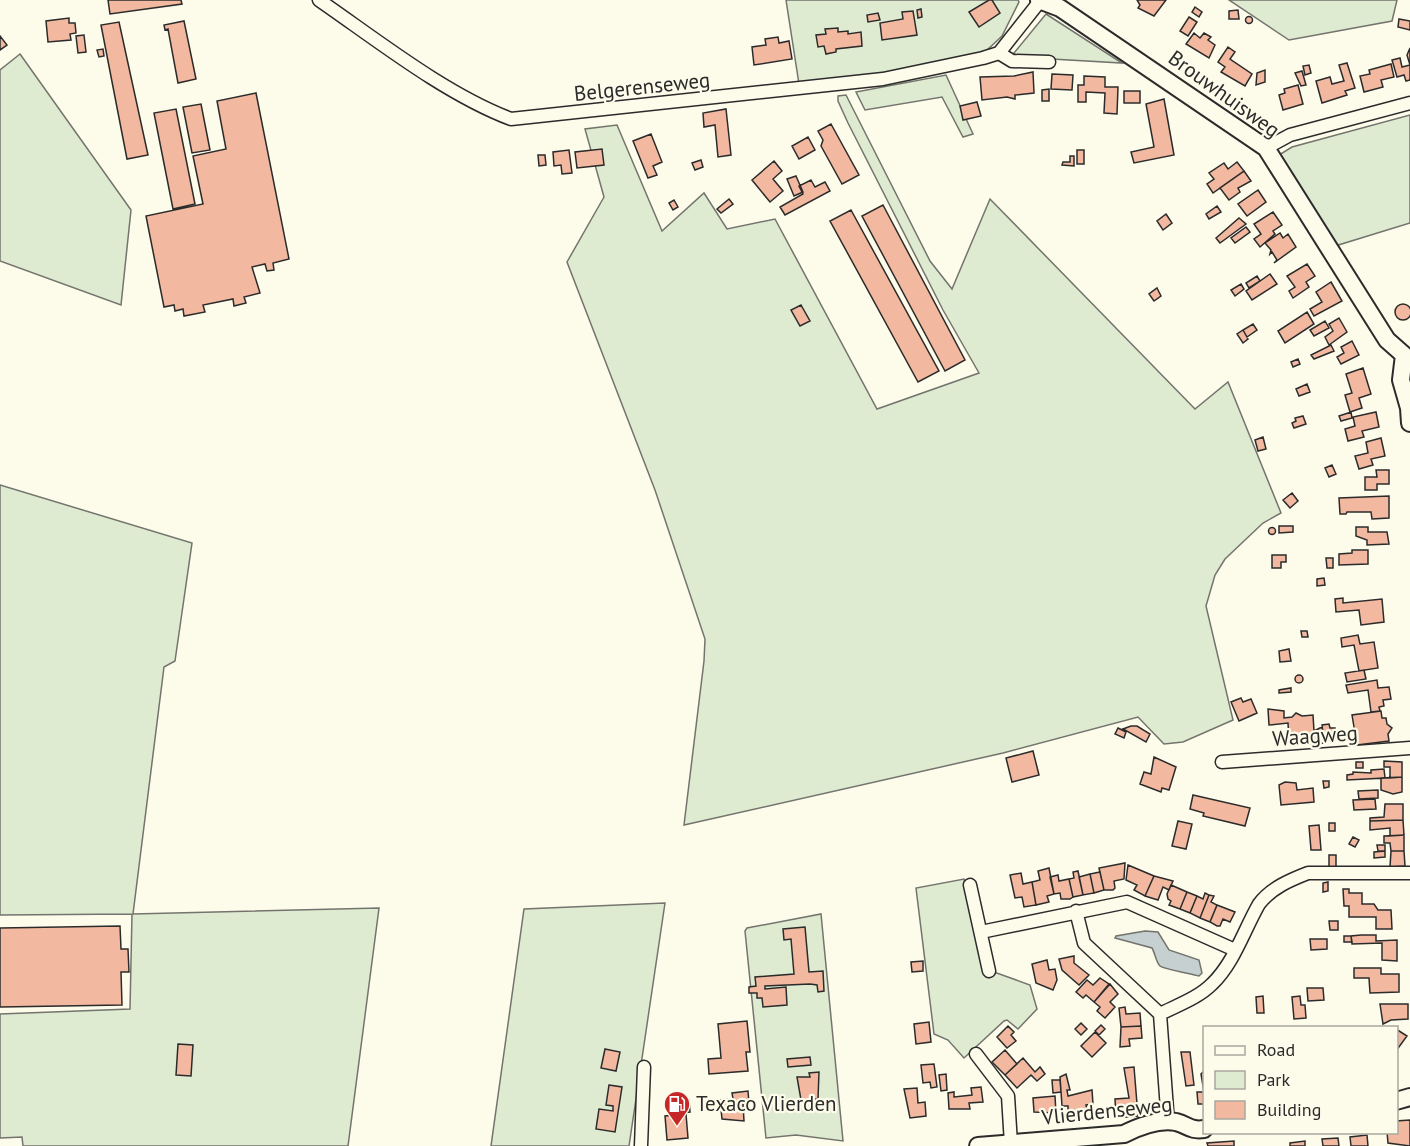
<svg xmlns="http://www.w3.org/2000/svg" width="1410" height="1146" font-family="'PT Sans',sans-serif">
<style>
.green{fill:#deebd1;stroke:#74746e;stroke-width:1.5}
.water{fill:#c7d0d0;stroke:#74746e;stroke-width:1.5}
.building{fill:#f2b8a0;stroke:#2b2b2b;stroke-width:1.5}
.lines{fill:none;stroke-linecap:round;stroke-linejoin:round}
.street-casing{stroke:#2b2b2b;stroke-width:15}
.secondary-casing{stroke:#2b2b2b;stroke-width:20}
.street{stroke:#fdfbea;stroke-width:12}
.secondary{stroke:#fdfbea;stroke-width:16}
.labels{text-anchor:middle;stroke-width:4.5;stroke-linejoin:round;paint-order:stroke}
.street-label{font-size:21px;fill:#2b2b2b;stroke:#fdfbea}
.poi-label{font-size:21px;fill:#2b2b2b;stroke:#fdfbea;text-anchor:start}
</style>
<rect width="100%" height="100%" fill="#fdfbea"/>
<path class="green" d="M786,0H1018L1019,2L1002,36L986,51L969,58L889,73L799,84Z
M1229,0H1397L1392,21L1289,40Z
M1046,14L1122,63L1017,57L1014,53Z
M20,54L131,210L121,305L0,261V70Z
M946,75L973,134L963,137L942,97L865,110L856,92Z
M846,95L930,261L952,289L990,199L1195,409L1228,382L1281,513L1263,523L1225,559L1215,575L1206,606L1233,720L1183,742L1164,744L1138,717L1003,753L684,825L704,661L705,639L655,490L567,262L604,197L585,129L617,125L662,231L704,193L727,229L775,219L877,409L979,373L943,310L848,123L838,101V96Z
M1410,115V223L1335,246L1279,155L1292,147Z
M0,485L192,543L176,654L175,661L164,667L133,914L379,908L348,1146H23L22,1137L0,1138V1014L130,1009L132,914L0,915Z
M964,879L986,974L994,972L1030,985L1037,1009L1018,1029L1007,1020L1004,1021L964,1058L948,1040L934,1034L916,888Z
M665,903L629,1146H491L524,909Z
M821,914L843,1141L796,1135L766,1138L745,931L747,928Z"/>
<path class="water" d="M1145,931L1158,932L1169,950L1199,960L1202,973L1199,976C1193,974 1163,969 1160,966C1156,962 1155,953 1152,948L1115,938L1116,936Z"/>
<path class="building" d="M108,0H181L182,4L110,14Z
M989,0H992L1000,13L979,27L969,12Z
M1137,0H1166L1154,16L1138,8L1140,5Z
M1195,7L1202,12L1199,17L1192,12Z
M921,9L922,17L918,18L917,10Z
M1238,10L1239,19H1229V11Z
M913,11L917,35L882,40L880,23L903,19L902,12Z
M878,13L880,20L868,22L867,15Z
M1245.5 20a3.5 3.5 0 1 1 7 0a3.5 3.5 0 1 1-7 0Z
M1189,17L1197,22L1188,36L1180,31Z
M69,18V23H75L76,33L70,34L71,40L48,42L46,21Z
M1399,19L1410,21V30L1398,27Z
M184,21L196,79L178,83L168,29L165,30L164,25Z
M119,22L148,155L127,159L101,25Z
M838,28V32L848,31V34L861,32L862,46L836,49V52L826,54L824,46L818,47L816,35L826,34L825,29Z
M1194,33L1200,38L1204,33L1211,37L1208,40L1215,45L1209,58L1186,44Z
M84,35L86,52L78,53L76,36Z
M0,36L7,45L0,50Z
M778,37L779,43L789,41L792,59L754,65L752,47L766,45L765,39Z
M1228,47L1235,52L1230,59L1252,74L1245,86L1221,72L1225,67L1218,62Z
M1410,48V80L1406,81L1404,75L1397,77L1392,60L1400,58L1402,67L1410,65L1407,55Z
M103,49L104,56L99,57L97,50Z
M1347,63L1355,88L1345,91L1347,95L1322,103L1316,81L1330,77L1332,84L1344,81L1339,65Z
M1391,64L1394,77L1381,80L1383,87L1364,92L1360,76L1370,74L1369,70Z
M1309,65L1311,73L1305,75L1303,66Z
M1265,70V82L1256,85L1257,73Z
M1302,71L1306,85L1301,86L1295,73Z
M1033,72L1034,93L1015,95V99L1007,97L982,100L980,77L1014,76Z
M1052,74L1073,75L1072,90L1051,89Z
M1084,76L1105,77V87H1118L1117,114L1104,113L1105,93L1086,92V102H1078V85H1084Z
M1298,85L1303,104L1283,110L1279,95L1285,93L1284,89Z
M1049,89V101H1042V90Z
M1124,91H1140V103H1124Z
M256,93L289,259L273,263L274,270L267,271L265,264L252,267L260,293L244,297L246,303L234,306L233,299L203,305L205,312L184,316L183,309L175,311L174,305L164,307L146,216L203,204L193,156L226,149L217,101Z
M1164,99L1174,155L1134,163L1131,152L1154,147L1146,104Z
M977,102L981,116L963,120L960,106Z
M201,104L210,150L192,153L183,107Z
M176,109L195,204L173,209L154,113Z
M726,109L731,155L718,157L715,125L704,127L703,113Z
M831,124L859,175L842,184L821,146L823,140L818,131Z
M651,134L662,162L653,166L657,175L648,178L633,141Z
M808,137L815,150L799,159L792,146Z
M602,149L604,165L577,168L575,152Z
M569,150L572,173L562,174L561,165L554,166L553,152Z
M1077,150H1084V164H1077Z
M538,155H545L546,165L539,166Z
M1070,156H1074V166L1062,165L1063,162H1070Z
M701,160L703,167L695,170L692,163Z
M774,161L782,171L773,179L783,191L770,202L752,180Z
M1237,162L1244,171L1213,193L1207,184L1214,179L1209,173L1224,163L1228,169Z
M1244,171L1251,181L1238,188L1240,192L1229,200L1220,188Z
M796,176L803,192L794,196L787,179Z
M811,180L815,187L825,182L830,191L785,215L780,207L803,194L799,186Z
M1258,190L1266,202L1247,216L1238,204Z
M729,199L733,204L721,213L717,209Z
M674,200L678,207L673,210L669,203Z
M883,205L965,360L945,371L862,216Z
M1217,206L1221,212L1209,219L1206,214Z
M851,210L939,371L918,382L830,221Z
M1273,212L1282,225L1273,231L1275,234L1260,247L1254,239L1261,234L1254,224Z
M1166,214L1172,223L1163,230L1157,221Z
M1239,218L1246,224L1220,243L1216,238Z
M1246,227L1250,232L1235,243L1231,238Z
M1280,233L1283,238L1288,234L1296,247L1274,263L1277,260L1272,252L1270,254L1271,250L1265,243Z
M1307,264L1315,276L1306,282L1309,287L1293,298L1289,291L1295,287L1287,276Z
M1270,274L1277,284L1252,300L1246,291Z
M1257,276L1260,281L1249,288L1246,283Z
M1331,282L1342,301L1314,316L1310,309L1322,302L1316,292Z
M1241,284L1244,289L1235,296L1231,290Z
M1157,288L1161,296L1154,301L1149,294Z
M1395 312a8 8 0 1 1 16 0a8 8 0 1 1-16 0Z
M801,305L810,321L800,326L791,310Z
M1307,312L1314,324L1285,343L1278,331Z
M1339,318L1347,332L1329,345L1325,337L1333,331L1329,324Z
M1325,321L1329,328L1314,336L1310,330Z
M1253,324L1257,330L1247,337L1243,330Z
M1243,330L1248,339L1243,343L1237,334Z
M1352,341L1359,355L1341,364L1337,357L1344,353L1341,347Z
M1331,345L1334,351L1314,359L1311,355Z
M1298,359L1300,364L1293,367L1291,362Z
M1363,368L1371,394L1359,398L1362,408L1350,412L1345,395L1352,393L1346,374Z
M1307,384L1310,392L1299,396L1296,389Z
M1351,412L1352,418L1341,421L1339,416Z
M1376,412L1379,427L1362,431L1364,437L1348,441L1345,429L1355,426L1353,417Z
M1303,416L1306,424L1294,428L1292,423L1296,421L1295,418Z
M1263,437L1266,449L1258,451L1255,440Z
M1381,438L1385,456L1371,459L1373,465L1359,469L1355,456L1368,453L1366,442Z
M1332,465L1336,474L1329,477L1325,468Z
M1376,470H1389V484H1377V490H1365V477H1377Z
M1292,493L1298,501L1290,508L1283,500Z
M1389,496V518L1372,519L1371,512H1347L1346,514H1340L1339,498Z
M1279,526H1293V532L1279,533Z
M1356,527H1368V532H1387L1389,544L1367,545V540L1356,536Z
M1268.5 531a3.5 3.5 0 1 1 7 0a3.5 3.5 0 1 1-7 0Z
M1352,550H1368V564L1339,565V554L1352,553Z
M1272,555H1286V562H1281V568H1272Z
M1326,558H1333V568H1327Z
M1324,578L1325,585L1317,586V579Z
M1343,598V603L1382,599L1384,622L1361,625L1359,610L1336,612L1335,599Z
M1301,631H1307L1308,637H1302Z
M1358,635L1360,644L1374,642L1378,668L1359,671L1354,645L1342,647L1341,638Z
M1289,649L1291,661L1280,662L1279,651Z
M1364,670L1366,679L1347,682L1345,673Z
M1295 679a4 4 0 1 1 8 0a4 4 0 1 1-8 0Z
M1377,680L1378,688L1389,687L1391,699L1383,700L1384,706L1379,707L1380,711L1371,712L1368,690L1348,693L1346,685Z
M1291,688V692L1279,693V690Z
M1241,698L1243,702L1251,699L1257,713L1239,721L1231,702Z
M1268,709L1284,711V718L1292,717L1296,713L1302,716L1313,715L1314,731L1322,727L1324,743L1308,744L1307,740L1289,741L1288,723L1269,725Z
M1381,711L1382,718H1386L1387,724L1392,728L1388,734L1389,741L1357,745L1352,715Z
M1329,724L1330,728H1335L1336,739L1324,740L1322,725Z
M1131,726H1137L1150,734L1146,742L1123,729Z
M1118,728L1126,732L1124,738L1115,734Z
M1033,751L1039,775L1012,782L1006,758Z
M1154,757L1176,767L1169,790L1162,788L1161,792L1140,784L1144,772L1151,774Z
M1384,761L1402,762V777L1390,778V767H1384Z
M1356,762H1363V768H1356Z
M1384,769L1385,778L1347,780V775L1353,774V772L1371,773V770Z
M1402,777V792L1393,794L1381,790V778Z
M1323,781H1329V787L1324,788Z
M1285,782L1296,783L1297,790L1313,788L1314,802L1281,805L1279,785Z
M1378,790V798L1359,799L1358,791Z
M1193,795L1250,808L1245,826L1203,816L1204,813L1190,809Z
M1375,799L1376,809L1354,810L1353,800Z
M1385,804H1403V820L1370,821V818L1384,817Z
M1403,820L1404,835L1390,836V828L1370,830V821Z
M1178,821L1192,824L1186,849L1172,846Z
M1329,823H1335V831H1329Z
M1319,825L1321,850H1311L1309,826Z
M1404,835V851H1391L1390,843H1384V836Z
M1353,837L1359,840L1355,847L1349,844Z
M1377,845H1385V851H1378Z
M1385,851V857L1374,858V852Z
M1391,851H1404L1405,866L1390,867Z
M1329,855H1336V868H1329Z
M1125,863L1124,879L1114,881L1115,888L1113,890H1104L1099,868Z
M1128,865L1154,876L1145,896L1134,890L1137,885L1126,880Z
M1049,868L1054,894L1047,896L1049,902L1036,905L1032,882L1040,880L1038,871Z
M1078,871L1083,895L1073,897L1069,879L1074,878L1073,872Z
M1100,872L1104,890L1094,893L1090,874Z
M1021,873L1023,884L1032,882L1036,905L1024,907L1022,897L1015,898L1010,875Z
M1090,874L1094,893L1083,895L1079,877Z
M1058,875L1059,881L1069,879L1073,897L1070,899H1061L1060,893L1054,894L1050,877Z
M1154,876L1173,881L1169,890L1163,887L1158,900L1145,896Z
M1328,882V891L1323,892V883Z
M1171,885L1187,892L1180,909L1169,905L1171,901L1168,899L1167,894Z
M1343,889H1349V893H1362V904H1374L1378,910H1391L1392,929H1376V917H1349V906H1344Z
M1187,892L1197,896L1190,913L1180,909Z
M1205,893L1209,895L1200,918L1190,913L1197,896L1203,899Z
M1209,895L1214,896L1211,902L1217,905L1210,922L1200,918Z
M1217,905L1235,912L1230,922L1223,919L1220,926H1217L1210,922Z
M1329,921H1338V930H1330Z
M120,926L121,949H128L129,972H121L122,1005L0,1007V928Z
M805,927L809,972L823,971L824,991L818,992L817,985L810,984L765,986V989L786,987L787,1005L763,1007L762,998H757V993H749V987L756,986L755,977L794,974L791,939L784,940L783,929Z
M1361,935H1376V941L1397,940V961L1382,960V943L1352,944L1351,936Z
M1344,936H1351L1352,942H1344Z
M1310,939H1327V949L1311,950Z
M1074,956V963L1089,975L1079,985L1062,970L1059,959Z
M1047,960L1049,970L1055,969L1057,980L1053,990L1036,983L1032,964Z
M923,961V971L912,972L911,962Z
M1354,968H1381V974H1399V992L1370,993L1369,978H1354Z
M1100,978L1109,984L1094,1002L1086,995L1083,998L1076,992L1087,980L1093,985Z
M1110,984L1118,994L1110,1002L1115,1007L1105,1018L1097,1011L1100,1007L1094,1002Z
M1307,988H1323L1324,1000L1308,1001Z
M1263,996L1264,1013H1257L1256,997Z
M1300,996L1301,1005H1305L1306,1018L1294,1019L1292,997Z
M1380,1004H1408V1019L1391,1020L1383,1024Z
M1125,1007L1126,1014L1140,1013L1141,1026L1121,1027L1119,1008Z
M747,1021L750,1052H746L748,1071L709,1074L708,1059L721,1058L718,1024Z
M929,1022L931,1042L916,1044L914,1024Z
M1081,1023L1087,1029L1081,1035L1075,1029Z
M1101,1025L1105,1029L1099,1035L1095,1031Z
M1008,1026L1014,1032L1011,1035L1016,1041L1007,1048L997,1037Z
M1141,1026L1142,1038L1129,1039L1130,1046L1120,1047L1121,1027Z
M1396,1029L1407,1036L1396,1051Z
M1095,1032L1106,1043L1092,1057L1081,1046Z
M178,1044L193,1045L191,1076L176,1075Z
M605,1049L620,1052L616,1071L601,1068Z
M1005,1050L1017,1064L1005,1075L992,1062Z
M1181,1052H1190L1194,1085L1186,1086Z
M810,1057L811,1065L788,1067L787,1059Z
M1023,1058L1035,1072L1040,1067L1045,1074L1037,1081L1031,1075L1017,1088L1005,1075Z
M934,1064L937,1087L931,1088L930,1082L923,1083L921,1065Z
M1134,1067L1138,1116L1116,1118L1115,1099L1129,1098L1124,1068Z
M819,1072L818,1099L801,1100L797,1077H810L809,1073Z
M1203,1072H1204V1104H1198L1197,1092H1204L1201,1074Z
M946,1074L947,1090L941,1091L939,1075Z
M1066,1074L1070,1090H1067L1068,1096L1092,1090L1093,1104L1086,1105L1087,1110L1068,1111V1106H1062L1060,1077Z
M1052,1080H1060L1061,1092L1053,1093Z
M609,1085L622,1087L615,1132L596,1129L599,1109L613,1111V1106L606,1105Z
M981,1087L983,1102L969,1103L970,1109H949L948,1093L954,1092V1097L972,1095L971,1088Z
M917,1088L918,1103L925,1102L926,1116L910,1118L904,1089Z
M748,1091L749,1103L743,1104L744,1121L722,1119L720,1100L733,1099L732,1093Z
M1055,1096L1056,1113L1034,1112L1033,1098Z
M689,1100L690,1112L670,1114L668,1103Z
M686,1114L688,1138L667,1140L665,1116Z
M1410,1120V1146L1388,1143L1387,1132H1396V1121Z
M1367,1135L1368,1146H1351L1350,1137Z
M1338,1138L1339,1146H1323L1322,1139Z
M1234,1141V1146H1208L1207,1143Z
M1305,1141V1146H1290V1143Z"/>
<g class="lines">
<g class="street-casing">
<path id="street" d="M319,0C377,40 445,94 511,119L883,79L983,58L999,53L1040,1
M999,53L1012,61L1049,62
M1266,148L1290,135L1410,103
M1222,762L1410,748
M970,885L989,971
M1076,911L1084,943L1160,1014L1168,1123
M981,932L1127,902L1235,950
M1160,1014C1178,1005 1198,998 1212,984C1234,963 1244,930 1259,904C1271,888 1290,880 1308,873H1410
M976,1054L1008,1096L1011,1144
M641,1146L644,1067"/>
</g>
<g class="secondary-casing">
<path id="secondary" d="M1039,0L1060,8L1266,148L1387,340L1404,355L1401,380L1409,408L1410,423
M1396,1101L1410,1097
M978,1146L1124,1134C1138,1127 1159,1119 1176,1122C1188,1125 1190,1131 1204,1129"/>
</g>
<use href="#street" class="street"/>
<use href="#secondary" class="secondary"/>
</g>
<defs>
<g id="fuel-pin" transform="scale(1.35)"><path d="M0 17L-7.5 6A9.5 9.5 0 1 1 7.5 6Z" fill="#c62828" stroke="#fdfbea"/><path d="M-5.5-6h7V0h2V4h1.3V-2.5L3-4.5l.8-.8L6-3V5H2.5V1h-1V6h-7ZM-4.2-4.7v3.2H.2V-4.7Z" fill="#fff"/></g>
</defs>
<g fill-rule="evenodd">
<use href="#fuel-pin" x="677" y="1104"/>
</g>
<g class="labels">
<g class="street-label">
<text transform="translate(642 87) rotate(-6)" y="7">Belgerenseweg</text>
<text transform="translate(1224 94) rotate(36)" y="7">Brouwhuisweg</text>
<text transform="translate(1315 736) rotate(-4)" y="7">Waagweg</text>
<text transform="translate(1107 1111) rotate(-6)" y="7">Vlierdenseweg</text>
</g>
<g class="poi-label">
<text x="696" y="1111">Texaco Vlierden</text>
</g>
</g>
<rect x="1203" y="1026" width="195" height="108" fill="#fdfbea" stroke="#a9a89e" stroke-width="1.5"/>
<rect x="1215" y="1046" width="30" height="9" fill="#fdfbea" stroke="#a9a89e" stroke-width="1.5"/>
<text x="1257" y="1056" font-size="18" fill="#2b2b2b">Road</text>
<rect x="1215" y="1071" width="30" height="18" fill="#deebd1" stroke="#a9a89e" stroke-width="1.5"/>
<text x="1257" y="1086" font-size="18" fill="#2b2b2b">Park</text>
<rect x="1215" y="1101" width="30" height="18" fill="#f2b8a0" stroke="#a9a89e" stroke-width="1.5"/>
<text x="1257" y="1116" font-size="18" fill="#2b2b2b">Building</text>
</svg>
